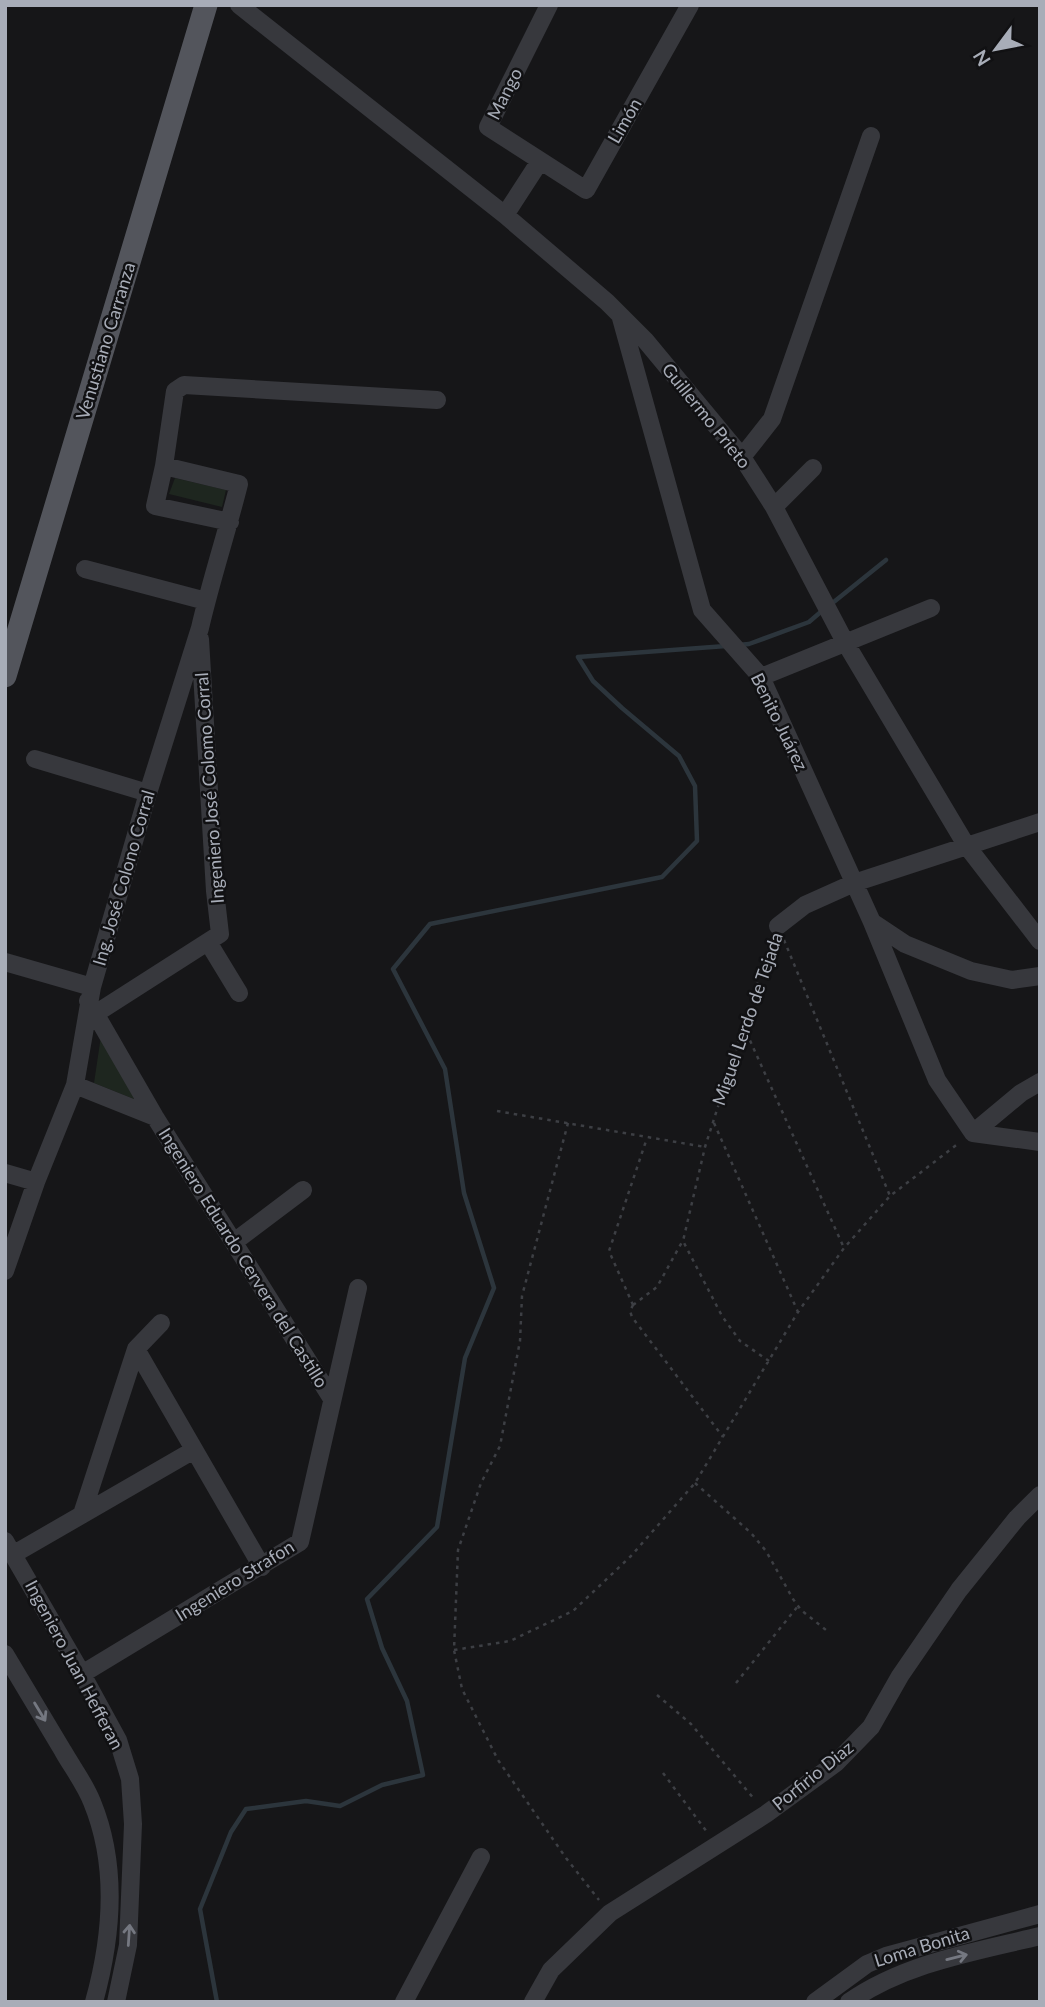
<svg xmlns="http://www.w3.org/2000/svg" width="1045" height="2007" font-family="Lato,sans-serif">
<style>
.green{fill:#1e261f}
.lines{fill:none;stroke-linecap:round;stroke-linejoin:round}
.stream{stroke:#2c353c;stroke-width:4.5}
.path{stroke:#3d3f44;stroke-width:2.5;stroke-dasharray:3.5 5;stroke-linecap:butt}
.minor{stroke:#37383d;stroke-width:18}
.major{stroke:#53555c;stroke-width:23}
.oneway{stroke:#757881}
.labels{text-anchor:middle;stroke-width:5;stroke-linejoin:round;paint-order:stroke}
.street-label{font-size:18px;fill:#a8adb8;stroke:#111113}
</style>
<rect width="100%" height="100%" fill="#161618"/>
<path class="green" d="M175,478L226,490L222,507L169,494Z
M101,1036L139,1101L94,1083Z"/>
<g class="lines">
<path class="stream" d="M830,605L886,560
M738,645L749,644L809,622L823,610
M217,2002L200,1909L231,1832L246,1809L306,1801L340,1806L382,1785L423,1775L407,1701L382,1648L367,1599L437,1527L465,1358L494,1288L464,1193L445,1069L393,969L430,924L662,877L697,841L695,786L679,756L622,708L593,681L578,657L726,646"/>
<path class="path" d="M784,940L890,1196
M743,1025L844,1248
M497,1111L705,1147
M568,1123L522,1296L520,1341L500,1446L481,1483L458,1550L454,1650L462,1689L498,1760L566,1858L599,1900
M714,1123L798,1312
M633,1305L609,1251L647,1138
M633,1305L630,1311L632,1317L723,1437
M633,1305L657,1287L682,1242
M769,1361L740,1341L722,1316L683,1241L705,1147L771,942
M695,1483L751,1533L766,1551L793,1599L801,1610L826,1630
M454,1650L510,1641L573,1611L631,1556L695,1483L798,1312L844,1248L890,1196L959,1143
M736,1683L798,1606
M657,1695L691,1724L755,1800
M663,1773L707,1832"/>
<path class="minor" d="M239,5L505,215L607,302L645,340L742,457L774,507L845,642L966,845L1040,941
M549,5L488,127L586,190L690,5
M505,215L540,161
M621,318L702,610L761,677L872,922L937,1080L973,1133
M742,457L772,419L871,136
M164,466L175,391L184,385L437,400
M774,507L813,468
M85,569L206,601
M761,677L931,608
M35,759L148,793
M872,922L905,944L971,971L1012,980L1040,976
M778,926L805,905L854,883L1040,822
M208,942L239,993
M5,962L92,987
M88,1001L155,1117L332,1399
M95,1014L220,934L215,891L200,639
M75,1085L155,1117
M973,1133L1021,1093L1040,1082
M973,1133L1040,1142
M5,1173L36,1182
M234,1242L303,1190
M5,1271L36,1182L75,1085L92,987L148,793L200,628C211,580 227,532 239,484L164,466L155,506L230,522
M136,1349L262,1567
M82,1514L136,1349L161,1323
M5,1541L82,1674L118,1740L130,1779L133,1824L128,1945L116,2002
M14,1554L194,1450
M5,1654C24,1686 43,1718 63,1751C72,1767 85,1784 92,1802C118,1865 112,1937 94,2002
M82,1674L300,1542L358,1288
M404,2002L481,1857
M533,2002L551,1970L610,1913L766,1814L836,1763L871,1727L900,1676L959,1590L1017,1518L1040,1495
M815,2002L867,1964L886,1956L1040,1914
M849,2002C905,1963 974,1952 1040,1936"/>
<path class="major" d="M5,676L206,5"/>
</g>
<defs><path id="oneway-shaft" d="M-6 0H5M1.5-3L5.5 0L1.5 3" fill="none" stroke-width="1.6" stroke-linecap="round" stroke-linejoin="round" transform="scale(1.75)"/></defs>
<g class="oneway">
<use href="#oneway-shaft" transform="translate(40 1712) rotate(59)"/>
<use href="#oneway-shaft" transform="translate(129 1935) rotate(-86)"/>
<use href="#oneway-shaft" transform="translate(957 1957) rotate(-14)"/>
</g>
<g class="labels">
<g class="street-label">
<text transform="translate(505 94) rotate(-63)" y="6">Mango</text>
<text transform="translate(625 121) rotate(-60)" y="6">Limón</text>
<text transform="translate(106 341) rotate(-73)" y="6">Venustiano Carranza</text>
<text transform="translate(706 416) rotate(51)" y="6">Guillermo Prieto</text>
<text transform="translate(779 722) rotate(64)" y="6">Benito Juárez</text>
<text transform="translate(210 788) rotate(-94)" y="6">Ingeniero José Colomo Corral</text>
<text transform="translate(124 878) rotate(-74)" y="6">Ing. José Colono Corral</text>
<text transform="translate(748 1019) rotate(-71)" y="6">Miguel Lerdo de Tejada</text>
<text transform="translate(243 1258) rotate(58)" y="6">Ingeniero Eduardo Cervera del Castillo</text>
<text transform="translate(235 1581) rotate(-32)" y="6">Ingeniero Strafon</text>
<text transform="translate(74 1665) rotate(62)" y="6">Ingeniero Juan Hefferan</text>
<text transform="translate(813 1776) rotate(-39)" y="6">Porfirio Diaz</text>
<text transform="translate(922 1947) rotate(-17)" y="6">Loma Bonita</text>
</g>
</g>
<rect width="1045" height="2007" fill="none" stroke="#a8adb8" stroke-width="14"/>
<g transform="translate(996 49) rotate(238)" stroke="#111113" stroke-width="5" paint-order="stroke">
<path d="M0-5L12 26L0 18L-12 26Z" fill="#a8adb8"/>
<text y="-10" font-size="19" font-weight="bold" text-anchor="middle" fill="#a8adb8">N</text>
</g>
</svg>
